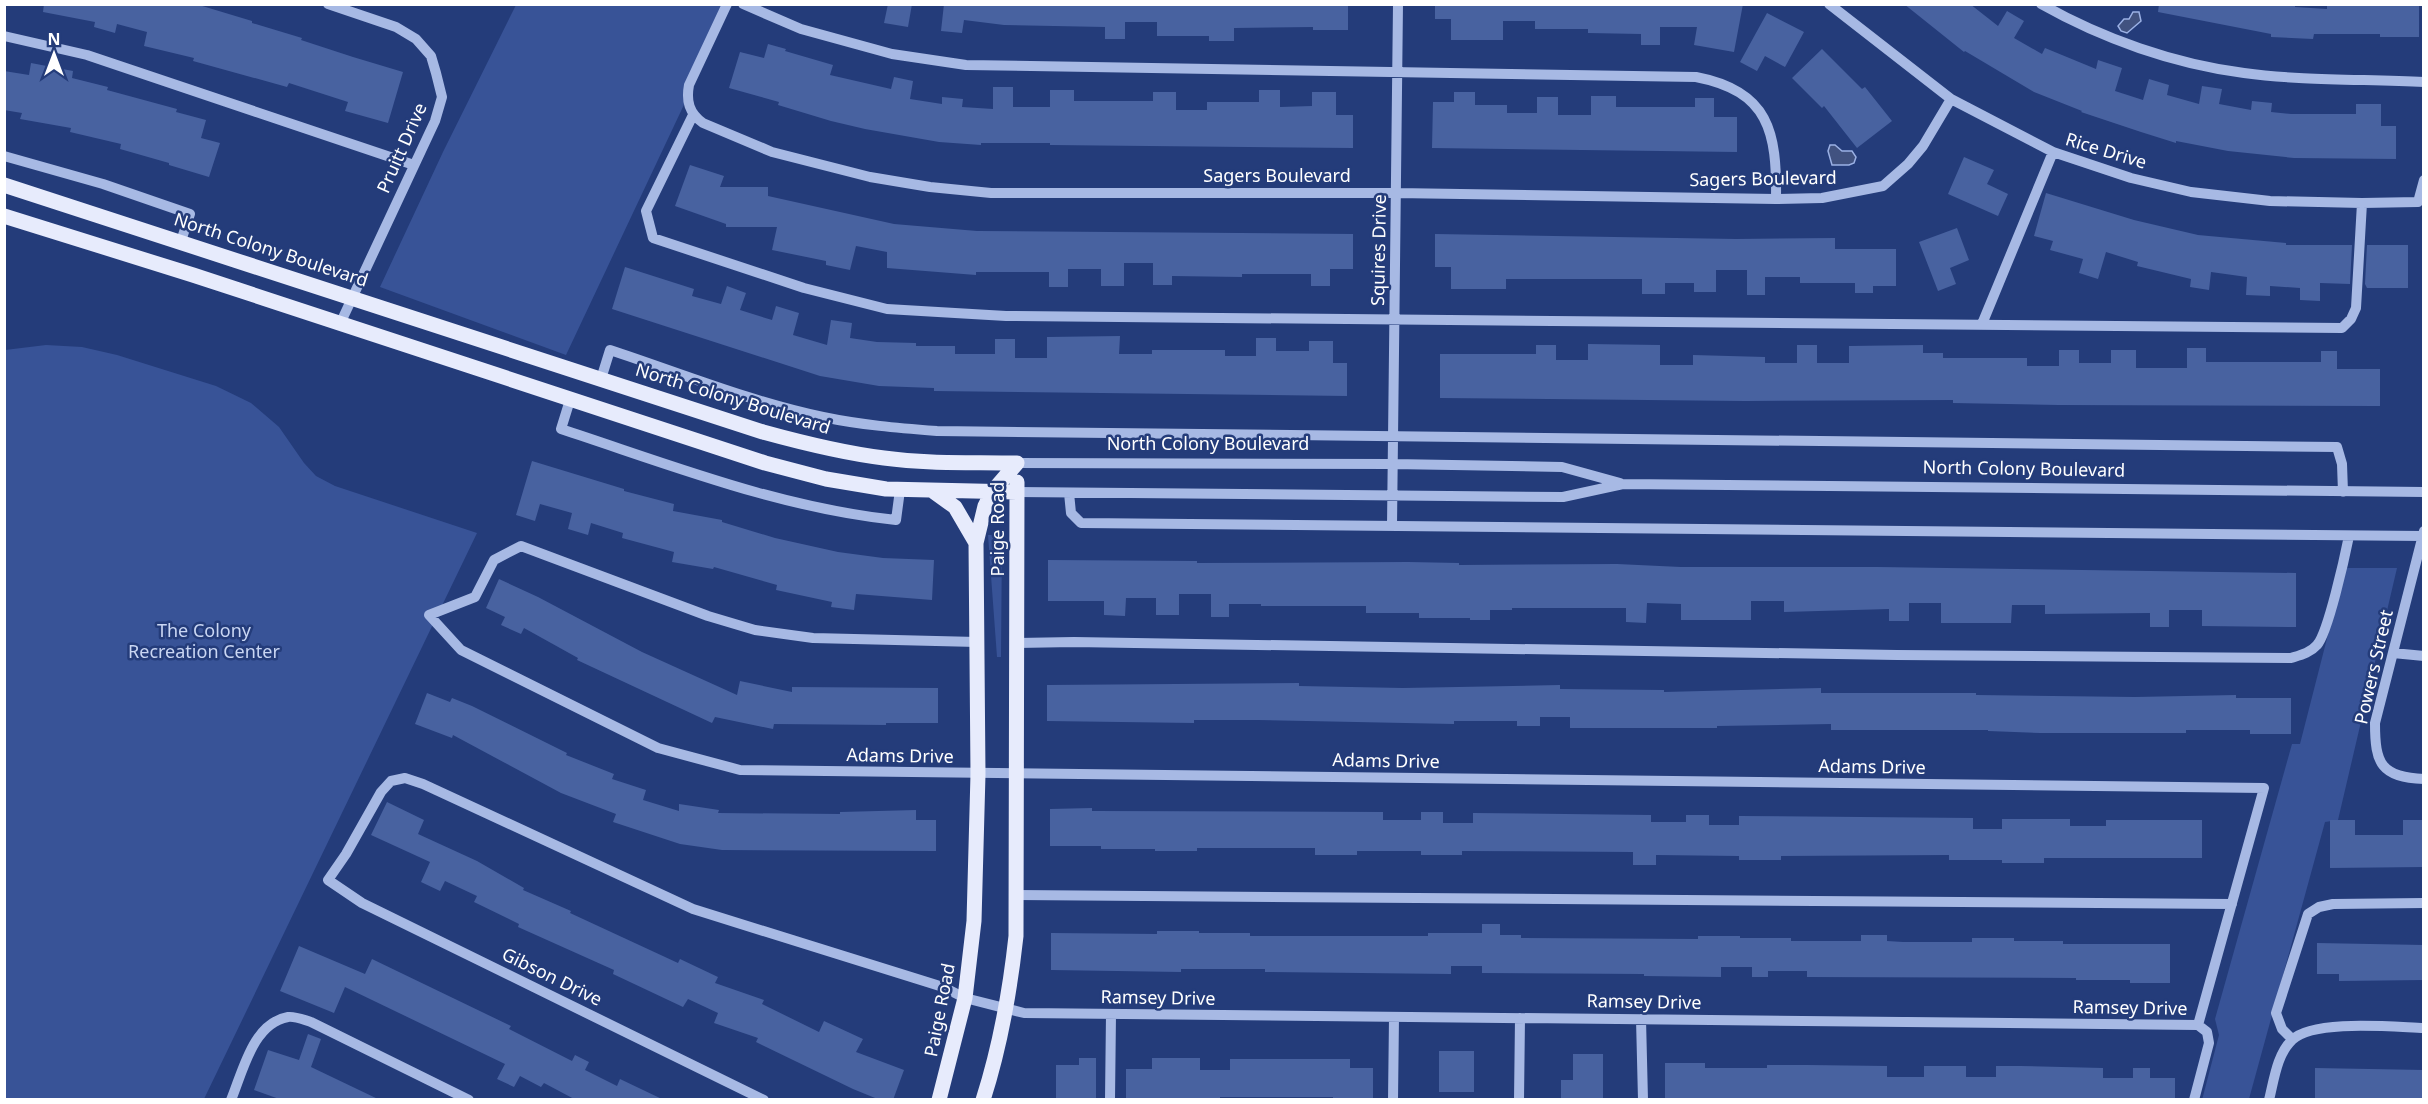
<svg xmlns="http://www.w3.org/2000/svg" width="2428" height="1104" font-family="'Noto Sans',sans-serif">
<style>
.green{fill:#385397}
.water{fill:#415280;stroke:#9bb1e5;stroke-width:1.5}
.building{fill:#4862a0}
.lines{fill:none;stroke-linecap:round;stroke-linejoin:round}
.minor{stroke:#a7b9e4;stroke-width:10}
.major{stroke:#e7ebfc;stroke-width:15}
.labels{text-anchor:middle;stroke-width:5;stroke-linejoin:round;paint-order:stroke}
.street-label{font-size:18px;fill:#fff;stroke:#243c7a}
.park-label{font-size:18px;fill:#c9d6f3;stroke:#243c7a}
</style>
<rect width="100%" height="100%" fill="#243c7a"/>
<path class="green" d="M516,5H731L566,355L380,287L443,152Z
M46,345L82,347L117,355L216,386L251,403L279,427L304,463L316,476L335,486L477,533L204,1099H5V350Z
M988,535H1002L1001,657H997Z
M2345,568H2397L2338,820L2325,822L2249,1099L2202,1100L2219,1035L2215,1019L2292,744H2300Z"/>
<path class="water" d="M2133,12H2139L2141,21L2127,33L2121,31L2118,26L2124,19H2129Z
M1830,145H1835L1842,151H1852L1856,157L1854,163L1849,165H1832L1828,151Z"/>
<path class="building" d="M44,4L199,5L252,21V23L302,38L301,40L353,57L403,72L388,123L345,111L348,102L289,83L287,87L193,61L194,58L144,46L147,32L117,24L115,33L94,27L95,22L43,12Z
M888,4H912L908,27L884,23Z
M944,4H1348V30H1313V27L1234,28V41H1209V36H1157V22H1125V39H1105V27L1004,25L964,20L962,33L941,31Z
M1435,4H1743L1734,52L1694,45L1697,27H1660V45H1641V34L1588,33V29H1535V21H1503V40H1451V19H1435Z
M1904,4H1970L1998,26L2007,11L2024,21L2014,38L2042,54L2045,48L2096,69L2098,60L2122,68L2115,91L2143,100L2149,79L2169,85L2167,95L2199,104L2202,86L2222,89L2219,104L2251,110L2252,101L2272,103L2271,112L2291,114H2356V104H2381V126H2396V159L2294,158L2228,151L2176,141V143L2141,132L2081,112L2082,111L2034,92L1965,51L1964,52Z
M2159,4H2295V7L2327,9V4L2419,6V37H2380V34H2314L2313,39L2271,37V34L2158,12Z
M1767,13L1804,32L1785,67L1765,56L1757,71L1740,62Z
M768,44L786,49L785,51L833,65L830,75L891,89L894,77L913,81L910,99L942,104V97L963,99L962,107L993,109V87H1013V107H1050V90H1074V101H1153V92H1176V110H1207V102H1259V90H1280V107L1312,106V92H1336V115H1353V148L1050,145V143H981V145L939,142L865,129L831,121L778,105L779,102L729,88L740,52L764,58Z
M1822,49L1862,89L1865,87L1892,121L1857,148L1824,106L1822,108L1792,78Z
M31,63L73,71L72,78L108,87L107,90L177,109L176,112L206,120L201,138L220,143L209,177L169,165V163L120,149L121,144L70,132L71,128L20,119L22,113L4,110V71L29,75Z
M1454,92H1475V105H1507V113H1537V97H1558V115H1591V96H1616V107H1695V98H1714V117H1737V152L1432,148L1433,102H1454Z
M1964,157L1994,170L1987,184L2008,194L1998,216L1948,194Z
M690,165L724,176L720,187H768V196L894,224L977,231L1353,234V269H1330V286H1311V274H1242V277L1172,276V285H1153V263H1124V286H1101V269H1068V287H1049V272H976V275L887,268V252L856,246L850,270L826,265V261L772,250L777,227H726V224L675,206Z
M2046,193L2134,220L2198,235L2286,243V245H2352L2350,284L2320,283V301L2300,300V288L2270,286V296L2246,295L2247,277L2211,272L2209,290L2190,287L2191,279L2137,266L2138,262L2106,252L2098,279L2079,273L2083,259L2050,250L2053,241L2034,236Z
M1957,228L1969,260L1950,268L1956,284L1938,291L1919,242Z
M1435,234L1736,239L1835,238V249H1896V286H1873V293H1855V283H1800V277H1765V295H1747V270H1716V292H1694V283H1665V294H1642V279H1506V289H1451V267H1435Z
M2367,245H2408V288H2367L2365,284Z
M625,267L694,289L692,296L721,304L727,286L746,293L740,310L772,320L776,306L799,313L793,335L827,345L831,320L852,323L850,338L877,342L916,343V346H955V354H995V339H1015V358H1047V337L1120,336L1119,354H1152V350H1225V356H1256V338H1276V351H1309V341H1333V363H1347V396L934,391V388L879,386L820,376L612,309Z
M1588,344L1660,345V365H1693V355L1765,357V363H1797V345H1817V363H1849V346L1923,345V353H1943V358H2027V366H2059V350H2079V363H2111V350H2136V368H2187V348H2206V362H2321V351H2337V369H2380V406L2059,405L1953,403V400L1745,401L1440,398V354H1536V345H1556V360H1588Z
M532,461L624,489V491L674,504L673,511L722,520V522L775,538L838,552L883,558L934,560L932,600L856,594L854,610L831,607L832,602L776,590L777,585L714,567L713,569L672,562L674,552L622,538L623,533L591,523L588,535L568,529L572,513L540,504L535,521L516,515Z
M1048,560L1197,561V563L1408,562L1459,563V565L1617,564L1681,567H1878L2296,573V627L2202,626V610H2169V627H2150V613L2045,614V605H2012L2011,623H1941V603H1909V621H1889V609L1784,612V601H1751V620H1681V604L1647,603L1646,623L1626,622V608H1512V610H1490V620H1470V618H1419V613H1366V606H1261V604H1229V617H1211V594H1179V615H1156V598H1126L1125,616L1104,615V601H1048Z
M499,579L538,597L642,652L737,695L740,681L792,692V687L938,688V723H886V725L774,724L773,729L715,717L712,723L577,660L578,658L524,628L521,634L501,625L505,617L486,608Z
M1299,683V686L1403,688L1560,685V689L1664,690V692L1821,688V693H1976V695L2135,697L2236,695V698H2291V734H2250V730H2186V733H2040L1988,731V730H1831V724L1717,726V728H1570V717H1540V726H1517V721H1454V724L1258,720H1194V723L1047,721V685Z
M427,693L450,702L452,698L472,706L567,753L566,755L614,774L612,779L646,790L643,800L679,811V804L719,810L718,813L840,814V812L916,810V820H936V851L722,850L680,844L613,822L616,814L561,793L453,735L452,738L415,724Z
M387,802L424,820L418,834L477,861L524,888L523,890L571,911L570,913L678,963L680,959L718,977L715,983L764,1000L762,1004L819,1032L824,1021L863,1039L856,1052L904,1070L893,1100H880L853,1089L756,1042L758,1038L714,1023L718,1013L688,999L683,1007L613,974L614,970L518,927L519,924L474,902L477,896L445,881L440,891L421,882L430,862L371,835Z
M1092,808V811L1383,812V820H1421V812H1443V823H1473V813L1651,815V822H1686V815H1709V825H1739V816L1973,818V829H2002V819H2070V826H2106V820H2202V858H2044V863H2002V860H1949V855L1781,856V860H1739V856L1656,855V865H1633V852L1462,851V855H1421V851H1357V855H1315V848H1197V851H1155V849H1101V846H1050V809Z
M2330,820H2355V835H2403V820H2424V867L2330,868Z
M1482,924H1500V935H1521V938L1698,939V936H1740V938H1791V941H1861V935H1887V941L1903,942H1972V938H2014V941H2063V944H2170V983H2130V980H2076V978L1807,977V971H1768V977H1752V967H1721V977L1644,976V974L1482,973V966H1451V974L1265,972V969H1181V972L1051,970V933L1157,934V931H1199V933H1250V936H1428V933H1482Z
M2317,943L2424,945V980L2339,981V974H2317Z
M299,946L365,974L372,959L511,1026L509,1029L572,1061L575,1055L589,1062L585,1070L617,1086L620,1079L664,1100H576L544,1083L541,1087L520,1076L514,1087L497,1079L505,1064L345,987L334,1013L280,991Z
M308,1034L321,1039L311,1067L380,1100H282L254,1090L268,1050L299,1060Z
M1439,1051H1474V1092H1439Z
M1573,1054H1603V1098H1561V1080H1573Z
M1079,1058H1096V1098H1056V1065H1079Z
M1152,1058H1200V1070H1230V1059H1350V1068H1373V1099H1333V1097H1220V1100H1126V1069H1152Z
M1665,1063H1705V1068H1767V1065H1808L1887,1066V1077H1924V1066H1966V1077H1996V1066H2020L2103,1068V1078H2133V1068H2150V1078H2175V1100H1665Z
M2315,1068L2424,1070V1100H2315Z"/>
<g class="lines">
<path class="minor" d="M328,4L396,27L416,39L431,56L436,73L442,97L435,121L340,324
M727,4L689,85C686,101 689,113 703,123L772,152L870,177L930,187L991,193H1396L1776,199L1822,198L1883,186L1908,164L1923,146L1951,99
M743,4L801,29L892,54L966,65L1696,77C1769,91 1777,132 1776,199
M1829,4L1951,99L2053,152L2131,178L2191,192L2270,201L2362,203L2418,202L2424,180
M2041,4C2103,39 2174,64 2244,73C2303,81 2364,79 2424,82
M4,36L87,55L414,165
M693,115L646,211L653,238L804,288L887,309L1006,316L2342,328L2351,319L2356,308L2362,203
M4,156L103,184L190,214L181,241
M1982,324L2053,152
M601,379L610,350C680,373 751,402 823,417C861,425 898,428 937,431L2337,447L2342,464L2343,492
M570,400L561,429C671,465 780,508 896,520L900,490
M1017,463L1393,464L1562,467L1620,483
M1017,492L1563,497L1623,484L2424,492
M1069,493L1071,513L1081,523L2424,536
M1392,526L1398,4
M2424,531L2375,723C2375,764 2381,777 2424,779
M1017,643L1074,642L1897,655L2291,658C2301,655 2310,653 2317,645C2328,633 2345,556 2349,536
M2393,653L2424,656
M1016,895L2232,904
M1641,1019L1643,1100
M2292,1039L2282,1029L2276,1013L2308,914L2319,907L2333,904L2424,903
M231,1100C243,1071 253,1023 288,1017C295,1016 304,1020 311,1022L469,1100
M764,1100L362,903L328,880L346,854L381,792L391,781L405,778L423,784L693,909L943,987L965,998L1024,1013L2198,1025L2264,788L740,770L658,748L461,650L429,615L475,597L494,560L521,546L708,616L755,630L813,638L977,642
M1110,1100L1111,1014
M1393,1100L1394,1017
M1519,1100L1520,1018
M2194,1100L2209,1043L2207,1032L2198,1025
M2269,1100C2274,1080 2277,1054 2292,1040C2313,1019 2393,1027 2424,1028"/>
<path class="major" d="M4,185L763,432C803,443 843,453 884,458C928,464 973,462 1017,463
M4,216L193,275L765,463L826,479L886,489L1017,492
M934,492L955,507L976,543
M939,1100L965,998L974,921L978,774L976,543L985,506L992,492L1017,463
M983,1100C1000,1047 1010,991 1016,936L1017,482"/>
</g>
<g class="labels">
<g class="street-label">
<text transform="translate(402 148) rotate(-66)" y="6">Pruitt Drive</text>
<text transform="translate(2106 151) rotate(17)" y="6">Rice Drive</text>
<text x="1277" y="182">Sagers Boulevard</text>
<text transform="translate(1763 179) rotate(-1)" y="6">Sagers Boulevard</text>
<text transform="translate(271 250) rotate(18)" y="6">North Colony Boulevard</text>
<text transform="translate(1379 250) rotate(-89)" y="6">Squires Drive</text>
<text transform="translate(733 399) rotate(17)" y="6">North Colony Boulevard</text>
<text x="1208" y="450">North Colony Boulevard</text>
<text transform="translate(2024 469) rotate(1)" y="6">North Colony Boulevard</text>
<text transform="translate(998 529) rotate(-90)" y="6">Paige Road</text>
<text transform="translate(2374 667) rotate(-77)" y="6">Powers Street</text>
<text transform="translate(900 756) rotate(1)" y="6">Adams Drive</text>
<text transform="translate(1386 761) rotate(1)" y="6">Adams Drive</text>
<text transform="translate(1872 767) rotate(1)" y="6">Adams Drive</text>
<text transform="translate(552 977) rotate(26)" y="6">Gibson Drive</text>
<text transform="translate(1158 998) rotate(1)" y="6">Ramsey Drive</text>
<text transform="translate(1644 1002) rotate(1)" y="6">Ramsey Drive</text>
<text transform="translate(2130 1008) rotate(1)" y="6">Ramsey Drive</text>
<text transform="translate(940 1010) rotate(-79)" y="6">Paige Road</text>
</g>
<g class="park-label">
<text x="204" y="637">The Colony<tspan x="204" dy="21">Recreation Center</tspan></text>
</g>
</g>
<rect width="2428" height="1104" fill="none" stroke="#ffffff" stroke-width="12"/>
<g transform="translate(54 54)" stroke="#243c7a" stroke-width="4.5" paint-order="stroke">
<path d="M0-4.5L10 22L0 15L-10 22Z" fill="#ffffff"/>
<text y="-9" font-size="16" font-weight="bold" text-anchor="middle" fill="#ffffff">N</text>
</g>
</svg>
